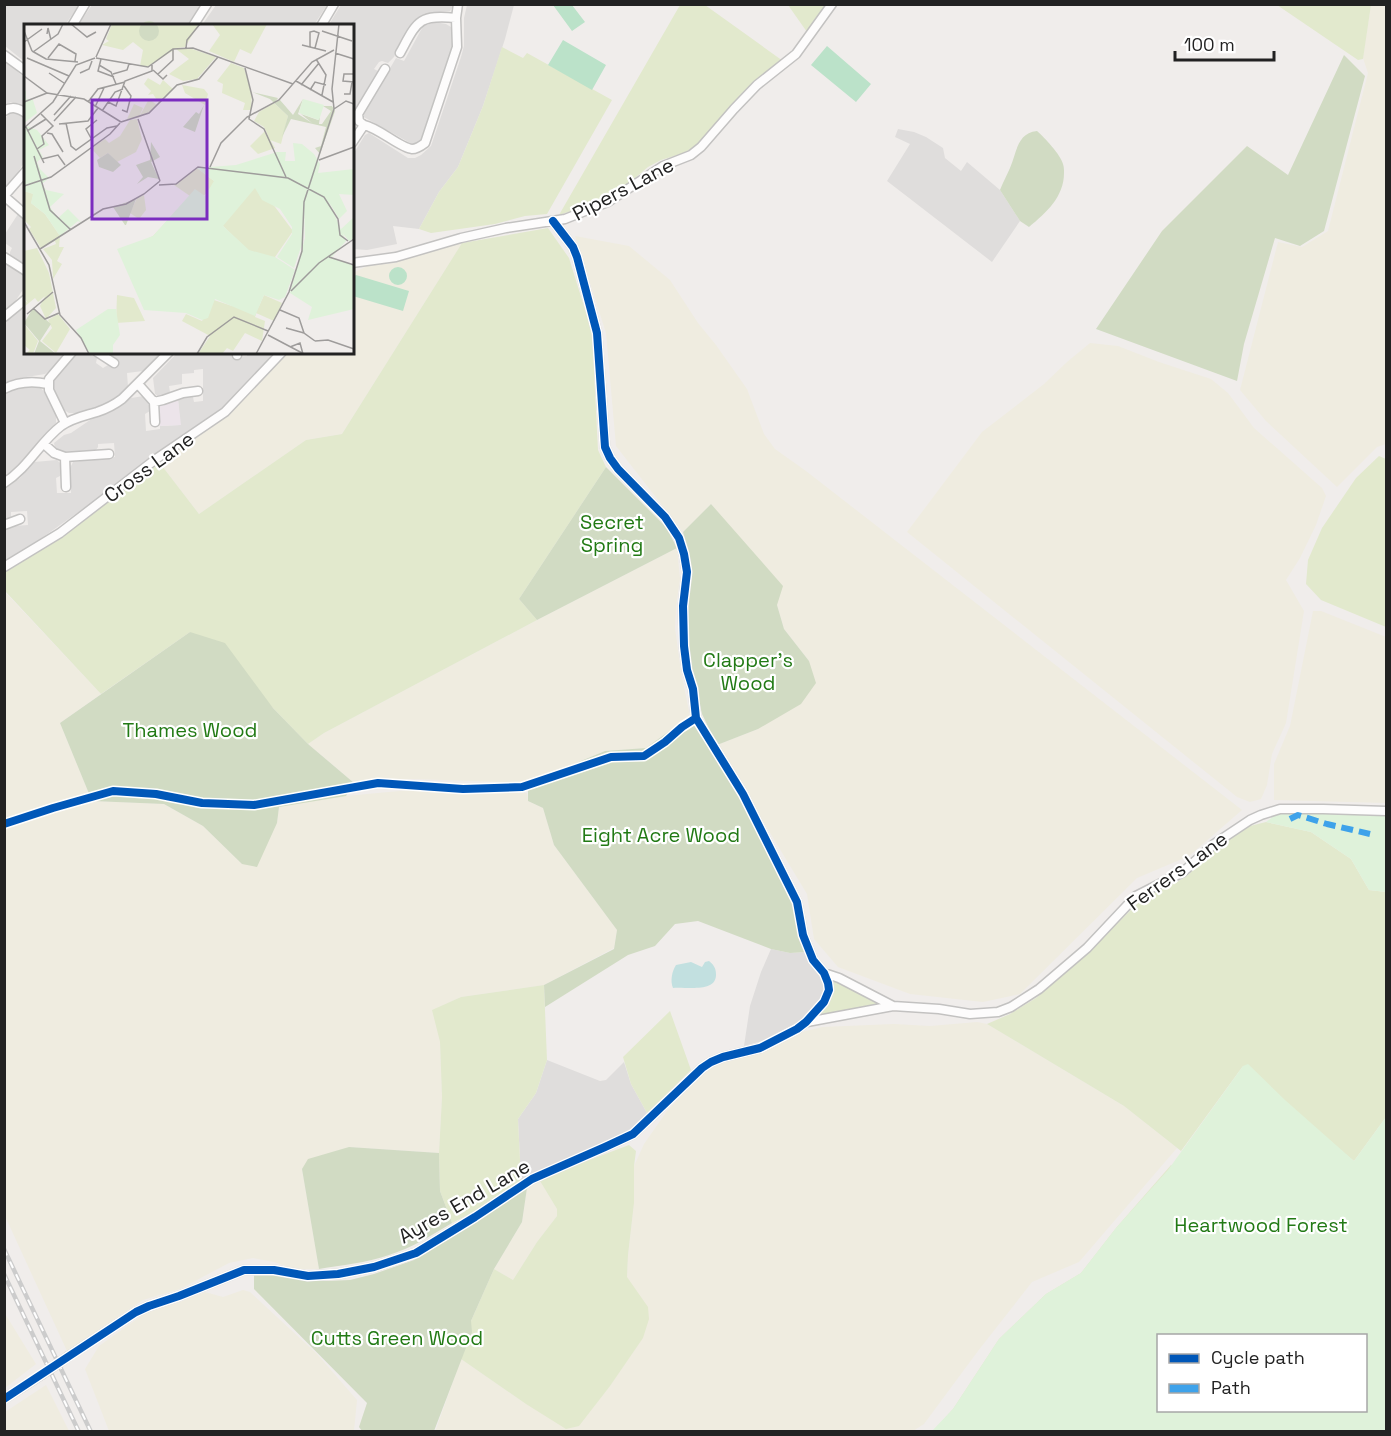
<svg xmlns="http://www.w3.org/2000/svg" width="1391" height="1436" font-family="'Space Grotesk',sans-serif">
<style>
.residential{fill:#dfdddc}
.industrial{fill:#ece4ea}
.farmland{fill:#efece0}
.grass{fill:#e2e9cd}
.forest{fill:#d1dbc3}
.park{fill:#dff2da;fill-rule:evenodd}
.pitch{fill:#bbe2c9}
.water{fill:#c2e0e0}
.lines{fill:none;stroke-linecap:round;stroke-linejoin:round}
.minor-casing{stroke:#c3c2c1;stroke-width:11}
.minor{stroke:#fdfcfc;stroke-width:8}
.rail-casing{stroke:#ccc;stroke-width:4.5}
.rail{stroke:#fff;stroke-width:2;stroke-dasharray:7;stroke-linecap:butt}
.minor-bridge-casing{stroke:#c3c2c1;stroke-width:11;stroke-linecap:butt}
.minor-bridge{stroke:#fdfcfc;stroke-width:8}
.quiet{stroke:#3ea2ea;stroke-width:6;stroke-dasharray:12 6;stroke-linecap:butt}
.cycleway-casing{stroke:#fff;stroke-width:11}
.cycleway{stroke:#0057b8;stroke-width:8}
.labels{text-anchor:middle;stroke-width:4.5;stroke-linejoin:round;paint-order:stroke}
.street-label{font-size:20px;fill:#222;stroke:#fff}
.park-label{font-size:20px;fill:#227a15;stroke:#fff}
.inset-road{fill:none;stroke:#9e9c9b;stroke-width:1.5}
.view{fill:#7b2cbf;fill-opacity:0.15;stroke:#7b2cbf;stroke-width:3}
.inset-edge{fill:none;stroke:#222;stroke-width:3}
</style>
<rect width="100%" height="100%" fill="#f0edeb"/>
<path class="residential" d="M5,4H79V5L65,25L26,26L25,62L5,46Z
M92,5V4L201,5L187,25H78Z
M216,5V4L327,5L314,25H202Z
M341,5H454L450,11L429,13L421,16L412,23L394,57L388,63L382,61L379,62L374,69L378,71L353,115L352,26H328Z
M467,5H514L505,39L483,106L458,167L439,192L419,229L393,226L397,244L367,250L353,249L352,156L365,135L369,133L408,158H415L421,155L431,146L461,57L464,46V18Z
M435,22L446,24L451,27L453,42L451,53L423,137L419,143L412,144L362,116L396,58L404,61L421,30L424,26Z
M5,61L25,78V107L21,104L11,102L5,105Z
M14,112L25,118V161L18,172L5,188V119L9,113Z
M898,129L914,132L926,137L943,148L945,158L961,171L967,162L1000,190L1020,221L992,262L887,181L910,144L895,137Z
M18,214L25,220V265L10,255V252L12,248L5,243V234Z
M5,263L25,276L26,285L14,303L5,311Z
M25,304L26,352L66,353L49,371L45,374L14,379L5,384V322Z
M77,353H88L97,358L96,363L103,368L108,365L113,368L118,361L105,353H160V355L143,371L127,373L128,387L117,397L108,403L96,407L76,413H69L64,410L52,386L53,382Z
M177,353H233V357L247,356V353H276L221,411L5,564V529L14,526L28,525L27,511L11,512V517L5,520V489L20,478L34,462L57,460L60,463L61,472L60,476L56,478L57,493H71L70,468L73,462L115,457L114,443L98,444V447L96,450L64,452L58,450L55,448L54,443L64,435L71,433L93,418L120,406L131,398L144,396L149,403L150,411L145,414L146,431L160,429V426L180,425L178,399L190,397H193L194,402L203,401V369L194,370V373L182,374V384L169,386L170,392L165,395L158,396L155,394L153,378Z
M33,386L41,388L44,392L56,415V423L15,469L11,473L5,474V393L19,388Z
M771,949L790,953L806,952L824,984L825,991L823,998L812,1012L796,1025L769,1039L744,1046L750,1006L761,972Z
M547,1060L600,1081L606,1080L624,1062L631,1084L647,1113L638,1124L625,1132L521,1180L518,1119L536,1093Z"/>
<path class="industrial" d="M178,399L181,425L160,426L159,406Z"/>
<path class="farmland" d="M1371,5H1386V444L1377,447L1337,487L1266,421L1240,390L1278,242L1302,247L1328,231L1368,73L1363,58Z
M575,236L629,246L670,280L698,323L716,345L747,389L764,434L775,449L806,471L1242,810L1189,856L1137,878L1020,994L983,1002L910,994L838,967L814,939L807,894L717,745L758,729L809,661L784,629L777,605L711,504L683,532L616,446L606,333Z
M455,242L462,243L342,434L306,440L199,514L159,462L207,429L285,353L352,352V275L355,272L367,266L395,263L423,252Z
M1090,343L1118,346L1159,362L1211,379L1228,393L1254,428L1322,488L1326,496L1316,525L1300,558L1286,580L1304,611L1286,723L1272,754L1267,785L1261,799L1250,802L1237,797L907,532L982,432L1044,384L1067,362Z
M677,548L680,579L676,606L675,628L681,672L690,716L646,748L605,751L528,783L413,779L354,783L308,744L324,733L537,620Z
M4,591L101,694L60,723L90,796L65,802L5,821Z
M1313,611H1321L1386,637V803L1274,800V764L1290,726Z
M420,789L527,793L528,801L543,808L554,845L617,930L614,948L544,985L461,997L433,1010L440,1042L442,1097L439,1153L349,1147L302,1169L319,1269H295L274,1262L253,1258L229,1263L180,1289L143,1300L67,1351L5,1216L4,827L92,801L164,804L203,826L242,864L277,823L279,806L346,796Z
M977,1022L987,1024L1124,1106L1177,1148L1079,1262L1032,1282L978,1351L924,1424L913,1431L435,1432L461,1359L526,1404L627,1277L628,1255L634,1203V1166L644,1144L667,1111L704,1073L716,1063L761,1051L798,1033L822,1027L894,1024L930,1026Z
M540,1181L557,1209V1216L537,1242L513,1280L494,1269L522,1222L527,1188Z
M243,1290L250,1292L317,1354L357,1400L354,1431H109L85,1369L99,1346L154,1307L174,1304L205,1292L223,1297Z
M4,1312L36,1364L5,1388H4Z
M46,1385L69,1431H5V1412Z"/>
<path class="grass" d="M680,5H705L783,61L742,93L697,145L684,153L661,160L648,167L621,190L607,199L559,215Z
M788,5H826L807,32Z
M1277,5H1371L1363,59L1358,60Z
M502,47L523,58L527,53L612,100L547,214L525,216L495,224L431,233L419,229L439,192L458,167L483,106Z
M548,228L569,258L592,332L598,450L606,467L519,599L537,620L324,733L308,744L273,708L190,632L101,694L5,591V572L25,557L59,538L159,462L199,514L306,440L342,434L462,243Z
M1379,456L1386,459V627L1321,600L1306,584L1308,560L1322,528L1356,478Z
M1266,822L1311,832L1351,859L1369,890L1386,892V1117L1354,1161L1338,1148L1158,1336L932,1432L953,1409L999,1339L1046,1294L1081,1273L1116,1228L1171,1165L1212,1197L1243,1066L1181,1151L1124,1106L987,1024L1010,1014L1036,998L1077,963L1140,901L1154,891L1177,882L1189,874L1227,839L1242,828Z
M833,979L885,1005L816,1017L831,980Z
M544,985L547,1060L536,1093L518,1119L521,1180L489,1204L452,1223L440,1191L439,1153L442,1097L440,1042L432,1010L461,997Z
M670,1011L691,1070L647,1113L631,1084L623,1057Z
M629,1145L636,1151L634,1166V1203L628,1255L627,1277L648,1307L649,1319L643,1338L610,1386L579,1426L566,1429L526,1404L461,1359L471,1332V1321L494,1269L513,1280L537,1242L557,1216V1209L540,1181L576,1165Z"/>
<path class="forest" d="M1344,55L1365,76L1324,231L1300,246L1275,238L1244,344L1237,381L1096,329L1162,231L1247,146L1288,175Z
M1037,131C1044,137 1061,155 1063,164C1064,167 1064,170 1064,173C1064,197 1046,213 1029,227L1020,221L1000,190C1003,182 1007,175 1010,168C1017,152 1017,133 1037,131Z
M606,467L666,527L677,548L537,620L519,599Z
M711,504L783,586L777,605L784,629L809,661L816,683L801,704L758,729L717,745L702,714L687,650V604L690,558L683,532Z
M190,632L225,643L273,708L308,744L354,783L346,796L279,807L277,823L257,867L242,864L203,826L164,804L92,801L60,723Z
M690,716L721,761L740,795L796,907L806,952L790,953L771,949L698,921L675,924L655,946L628,955L545,1007L544,985L614,949L617,930L554,845L543,808L528,801V783L605,751L646,748Z
M349,1147L439,1153L440,1191L452,1223C432,1235 412,1248 389,1255C366,1263 342,1265 319,1269L302,1169L308,1159Z
M527,1188L522,1222L494,1269L471,1321L472,1332L434,1431H362L359,1427L367,1403L254,1289V1273L326,1281L350,1280L374,1274L414,1260Z"/>
<path class="park" d="M1282,810L1386,813V892L1369,890L1351,859L1311,832L1266,822Z
M1248,1064L1285,1100L1354,1161L1386,1117V1431H932L953,1409L999,1339L1046,1294L1081,1273L1116,1228L1168,1170L1243,1066ZM1158,1336H1366V1410H1158Z"/>
<path class="pitch" d="M553,5H572L585,22L572,31Z
M563,40L606,65L592,90L548,65Z
M827,46L871,84L856,102L811,65Z
M389 276a9 9 0 1 1 18 0a9 9 0 1 1-18 0Z
M356,275L409,291L403,311L353,296V277Z"/>
<path class="water" d="M709,961C713,964 716,968 716,974C717,994 683,986 673,988C670,981 672,971 676,965L691,962L702,967L705,962Z"/>
<g class="lines">
<g class="minor-casing">
<path id="minor" d="M72,26L85,4
M193,26L207,4
M321,26L334,4
M400,53C417,22 418,14 456,18
M4,55L26,71
M4,111C12,106 18,108 26,113
M364,125C379,128 400,148 412,149C417,149 421,146 425,143L457,47L456,18L458,4
M352,143L364,125L359,121L358,114L385,69
M4,196L26,171
M4,196L26,215
M4,257L26,271
M352,263L396,257L461,238L506,228L565,219L608,202L663,166L691,155L701,147L734,109L757,85L796,54L832,4
M4,317L26,299
M97,352L114,363
M237,352V355
M138,384L154,402L155,422
M4,389C19,381 33,381 48,384
M154,402L163,400L183,393L198,391
M65,423L49,390V379L72,352
M44,444L54,453L65,457L66,487
M65,457L109,454
M4,483C28,468 40,442 61,426C72,418 84,416 97,412C106,409 114,405 122,399L169,352
M4,525L20,519
M4,567L60,533L156,459L225,412L282,352
M824,973L839,978L893,1006
M807,1022L893,1006L939,1009L970,1014L998,1012L1011,1007L1039,989L1087,948L1136,896L1183,872L1214,844L1250,820L1261,815L1280,809H1323L1386,811
M69,1356L136,1312L149,1306L179,1296L244,1270H274L308,1276L338,1274L374,1267L416,1253L475,1217L532,1179L605,1147L633,1134L702,1068L711,1062L723,1057L760,1048L797,1029L806,1022L824,1002L829,990L828,983L824,973L813,960L803,935L797,902L743,794L696,718L693,689L687,670L684,646L683,606L687,572L684,554L679,538L665,517L618,469L610,458L605,447L597,333L577,257L573,247L553,221
M4,1399L41,1375"/>
</g>
<use href="#minor" class="minor"/>
<g class="rail-casing">
<path id="rail" d="M4,1249L91,1432
M4,1274L79,1432"/>
</g>
<use href="#rail" class="rail"/>
<g class="minor-bridge-casing">
<path id="minor-bridge" d="M41,1375L69,1356"/>
</g>
<use href="#minor-bridge" class="minor-bridge"/>
<path class="quiet" d="M1290,819L1298,815L1327,824L1370,834"/>
<g class="cycleway-casing">
<path id="cycleway" d="M4,824L53,808L113,791L156,794L202,803L254,805L378,783L463,789L522,787L611,757L644,756L665,742L682,727L696,718
M4,1399L136,1312L149,1306L179,1296L244,1270H274L308,1276L338,1274L374,1267L416,1253L475,1217L532,1179L605,1147L633,1134L702,1068L711,1062L723,1057L760,1048L797,1029L806,1022L824,1002L829,990L828,983L824,973L813,960L803,935L797,902L743,794L696,718L693,689L687,670L684,646L683,606L687,572L684,554L679,538L665,517L618,469L610,458L605,447L597,333L577,257L573,247L553,221"/>
</g>
<use href="#cycleway" class="cycleway"/>
</g>
<g class="labels">
<g class="street-label">
<text transform="translate(623 189) rotate(-28)" y="7">Pipers Lane</text>
<text transform="translate(149 467) rotate(-36)" y="7">Cross Lane</text>
<text transform="translate(1177 871) rotate(-36)" y="7">Ferrers Lane</text>
<text transform="translate(464 1201) rotate(-30)" y="7">Ayres End Lane</text>
</g>
<g class="park-label">
<text x="612" y="529">Secret<tspan x="612" dy="23">Spring</tspan></text>
<text x="748" y="667">Clapper's<tspan x="748" dy="23">Wood</tspan></text>
<text x="190" y="737">Thames Wood</text>
<text x="661" y="842">Eight Acre Wood</text>
<text x="1261" y="1232">Heartwood Forest</text>
<text x="397" y="1345">Cutts Green Wood</text>
</g>
</g>
<g transform="translate(24 24)">
<rect width="330" height="330" fill="#f0edeb"/>
<path d="M88,0H175L161,23L153,24L125,42H116L119,26L109,18L99,26L78,21L85,17L82,15ZM188,0H243L227,30L216,25L210,38L185,27L196,11ZM165,24L192,33L173,55L159,57L145,50L165,35L152,25ZM207,39L220,44L228,70L227,86H219L221,79L198,69L199,60L193,57ZM124,54L136,61L139,56L149,65L135,79L129,70L124,71L127,67L120,60ZM158,61L180,65L184,70L181,81L161,69ZM125,75L133,81L126,88L114,94L103,95L110,80L119,84L115,93ZM250,79L264,92L257,120L246,116L240,103L230,97L235,88ZM113,95L118,115L112,128L93,138L84,129L76,134L67,124L81,115L85,119L96,112L106,96ZM241,107L251,124L234,130L226,122ZM173,144L190,157L225,148L269,207L251,233L231,293L241,297L238,317L221,309L209,327L203,324L198,330H174L186,312L158,297L162,290L178,297L190,276L208,282L239,232L224,226L199,202L186,165L143,214L108,222L129,212L165,173L168,175L171,165L166,172L150,161ZM0,167L10,170L7,179L21,190L36,212L35,223H40L33,237L38,240L29,255L28,236L19,225L32,220L31,217L17,224L5,205L7,203L0,196ZM120,171L122,186L115,195L106,189L113,174ZM13,224L25,249L32,284L22,295L16,282L21,272L14,278L11,274L0,283V276L4,279L0,274V227ZM93,271L110,274L121,297L92,299ZM240,271L258,279L250,297L232,289ZM34,290L46,305L32,329L18,317L28,304L24,296ZM0,300L14,317L9,330H1L6,326L0,321Z" fill="#e2e9cd"/>
<path d="M115 7a10 10 0 1 1 20 0a10 10 0 1 1-20 0ZM228,68L254,74L251,78L256,76L269,91L279,75L274,90L288,99L277,90L294,96L296,93L295,100H298L307,87L299,82H308L311,87L296,130L291,124L297,122L302,103L267,95L258,113L264,92L246,75ZM180,81L171,108L159,103L172,88L175,90ZM127,118L136,133L127,138L135,155L124,153L113,160L119,153L112,141L126,136ZM84,129L97,141L89,148L75,143L73,136ZM112,175L102,201H101L89,183ZM9,284L27,300L16,317L32,330H10L15,317L0,299Z" fill="#d1dbc3"/>
<path d="M2,67V75L9,76L13,89L0,99V68ZM279,75L300,81L295,96L275,89ZM0,101L13,106L25,121L15,126L19,133L13,138L16,145L25,154L18,160L22,166L40,170L26,183L34,194L44,185L58,199L54,197L36,212L21,190L7,179L9,170L0,167ZM269,119L278,120L290,130L296,140L294,149L330,145V171L315,170L323,187L315,195L305,178L322,217L307,234L330,241V285L284,296L288,283L266,269L281,214L280,183L279,217L270,244L253,233L268,210V203L256,185L238,176L231,164L199,202L225,226L251,233L271,246L261,273L255,276L240,271L231,292L191,275L184,294L178,296L162,289L120,286L93,225L129,212L171,165L181,172L190,157L173,144L212,141L253,128H262L261,137H271ZM330,193V214L325,217L316,206ZM84,285H92L96,311L89,321V330H66L52,306Z" fill="#dff2da"/>
<path class="inset-road" d="M47,0L63,13L72,8M0,7L8,27M298,7L328,17M23,10L24,4L27,16M0,18L18,5M278,21L302,27M286,23V8L290,7L295,9L291,24M162,24L163,16L176,0M8,27L22,35L54,38M9,28L34,10L39,0M311,29L330,35M72,33L87,0M3,34L45,52M24,34L35,20L52,30L51,37M72,34L124,43L149,25L169,24L269,60M77,35L74,47L90,53M292,35L302,51L298,71M75,41L87,48L92,60M221,44L229,76L225,95L240,105L262,153M129,46L139,55L143,51M25,49L40,59M56,49L65,45L68,37M89,50L103,46L105,40M134,50L149,36V25M330,50H320L319,57L330,58M0,52L23,69L60,75L97,98M272,57L309,78M277,61L295,39M286,66L291,58L302,61M320,70H326L328,58M0,78L23,69M64,78L74,65L101,58M84,78L92,82L101,57L128,47V41M71,83L80,64M310,85L322,77L330,80M98,86L103,88L107,72L100,62M78,87L91,68L99,65M30,91L47,72M114,95L136,157M30,97L52,73M97,98L125,89L153,61L175,55L194,33M42,99L47,122L52,126L83,104L93,102M35,100L64,97L74,84M2,103L20,139M0,104L29,78L52,41L71,34M3,107L22,95M23,109L28,110L39,128M68,116L62,105L73,96M13,125L20,120L18,112L29,102L17,90M10,132L26,186L47,206M18,135L34,131L41,141M295,136L330,123M186,143L197,119L223,93L255,76L288,38L310,26M135,161L152,160L174,143L264,154L300,173L314,195L316,211L324,217M0,162L27,153L86,110L96,99M0,198L25,241L36,291L57,314L65,330M16,225L79,185L102,180L120,170L136,157M305,233L330,241M267,267L295,239L330,215M9,284L21,295L35,289M256,286L275,294L280,309L291,317M3,290L29,268M262,304L280,309M244,311L280,330M291,317L304,316L330,325M266,323L276,319L279,330M173,330L183,313L210,293L244,307M232,330L265,268L278,227L280,178L310,85L308,65L315,0"/>
<path class="view" d="M68,76H183V195H68Z"/>
<rect width="330" height="330" class="inset-edge"/>
</g>
<rect width="1391" height="1436" fill="none" stroke="#222222" stroke-width="12"/>
<rect x="1157" y="1334" width="210" height="78" fill="#ffffff" stroke="#a7a7a7" stroke-width="1.5"/>
<rect x="1169" y="1354" width="30" height="9" fill="#0057b8" stroke="#a7a7a7" stroke-width="1.5"/>
<text x="1211" y="1364" font-size="18" fill="#222222">Cycle path</text>
<rect x="1169" y="1384" width="30" height="9" fill="#3ea2ea" stroke="#a7a7a7" stroke-width="1.5"/>
<text x="1211" y="1394" font-size="18" fill="#222222">Path</text>
<path d="M1175 51v9h99v-9" fill="none" stroke="#222222" stroke-width="3"/>
<text x="1184" y="51" font-size="18" fill="#222222" stroke="#ffffff" stroke-width="4.5" paint-order="stroke">100 m</text>
</svg>
